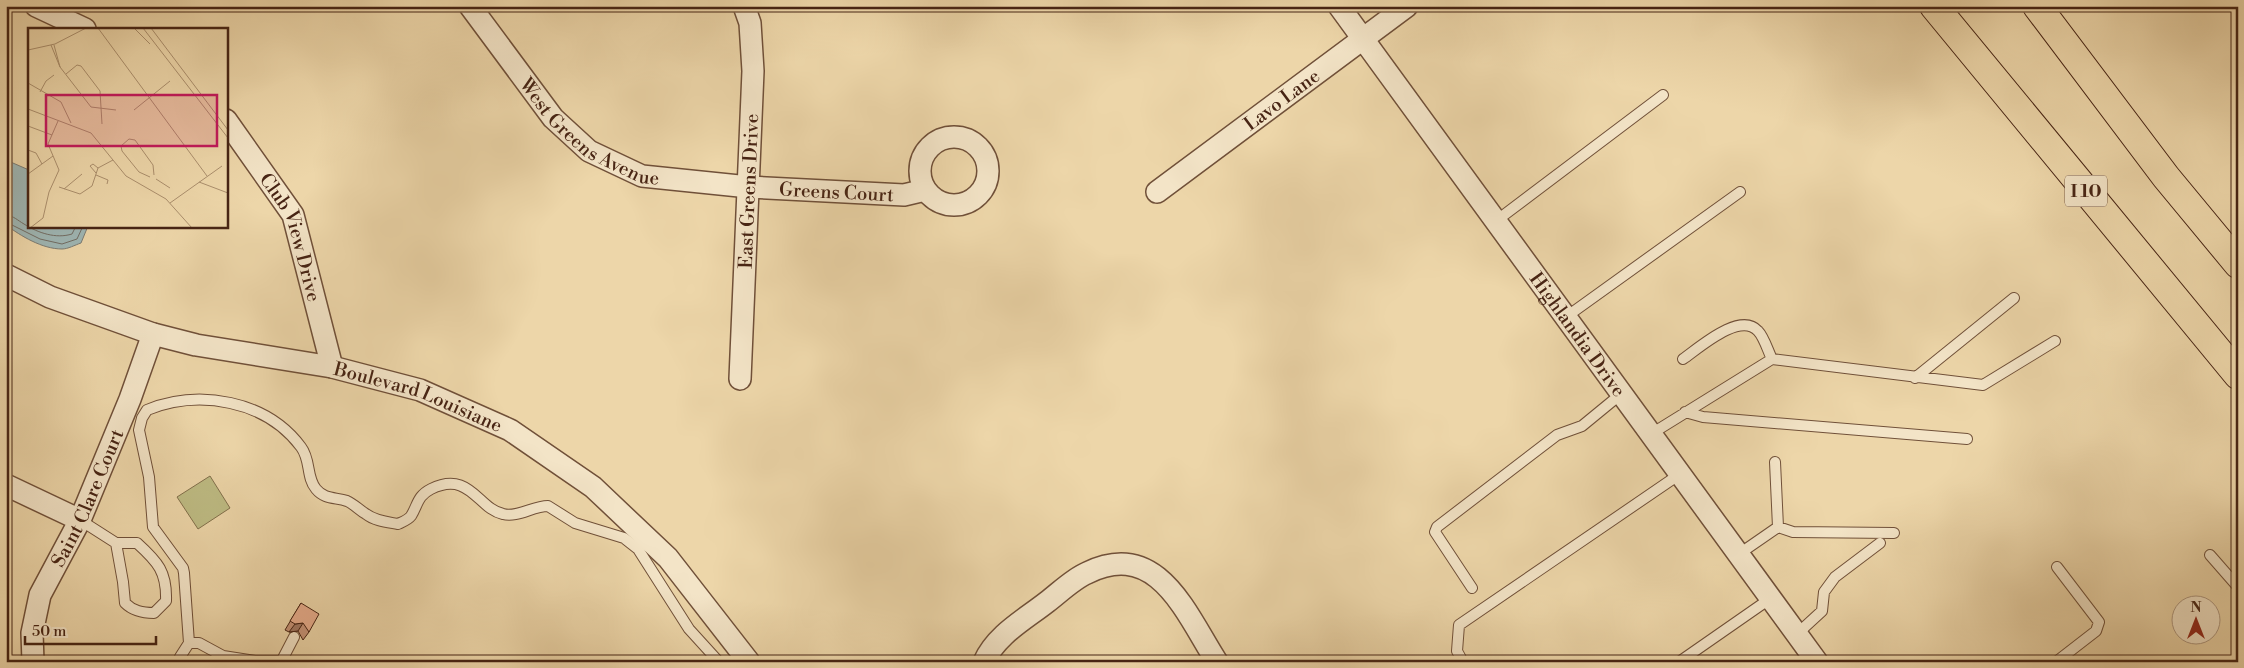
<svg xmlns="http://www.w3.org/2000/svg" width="2244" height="668" font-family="'Libre Bodoni',serif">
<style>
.green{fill:#bebc84;stroke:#82704c}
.water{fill:#9eb6b4;stroke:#7b7c74}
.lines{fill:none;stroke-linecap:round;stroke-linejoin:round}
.shore{stroke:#726d64;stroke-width:1}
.lane-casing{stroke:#705039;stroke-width:12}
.street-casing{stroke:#705039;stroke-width:24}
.highway-casing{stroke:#472414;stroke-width:30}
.lane{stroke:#f3e4c7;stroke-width:10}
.street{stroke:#f3e4c7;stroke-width:21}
.highway{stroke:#edd6a9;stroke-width:28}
.wall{fill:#c69478;stroke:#472414}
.shaded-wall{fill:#a17862;stroke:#472414}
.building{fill:#e6ac8c;stroke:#472414}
.labels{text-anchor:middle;stroke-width:5;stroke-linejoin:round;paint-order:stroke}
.shield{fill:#f3e4c7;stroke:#7b5e4a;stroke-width:1}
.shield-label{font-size:18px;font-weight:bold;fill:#472414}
.street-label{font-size:19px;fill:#472414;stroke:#f3e4c7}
.inset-road{fill:none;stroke:#ab8f6d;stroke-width:1}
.view{fill:#c2185b;fill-opacity:0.15;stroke:#c2185b;stroke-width:2.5}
.inset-edge{fill:none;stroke:#472414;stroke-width:2.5}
</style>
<rect width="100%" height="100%" fill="#edd6a9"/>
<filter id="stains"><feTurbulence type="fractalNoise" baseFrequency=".004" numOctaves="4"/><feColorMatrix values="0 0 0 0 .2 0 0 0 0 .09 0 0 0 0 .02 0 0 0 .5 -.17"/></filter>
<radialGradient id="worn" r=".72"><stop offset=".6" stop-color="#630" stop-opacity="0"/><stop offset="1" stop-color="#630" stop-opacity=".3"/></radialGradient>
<path class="green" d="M210,476L230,508L198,529L177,497Z"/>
<path class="water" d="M6,160L29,170V226H88L81,243C75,245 68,249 62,249C42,249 21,236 6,225Z"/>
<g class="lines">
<path class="shore" d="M6,215C14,216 17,220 24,224C38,233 56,239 72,234L76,226
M6,222L40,239L62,244L77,239L83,226"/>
<g class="lane-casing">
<path id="lane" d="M1496,221L1663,95
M1566,317L1740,192
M1683,359C1699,348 1740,311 1758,331C1764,337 1768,351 1772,359
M1915,378L2014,298
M1685,412L1703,417L1967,439
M1651,434L1772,359L1983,385L2055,341
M80,520L116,543H137C158,562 167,572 166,601L154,613C142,613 133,611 125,603L123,582L116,543
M1778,527L1793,532L1894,533
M1739,554L1778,527L1775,462
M2210,555L2238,587
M1472,588L1435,532L1437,527L1557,435L1582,426L1621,394
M1797,634L1822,611L1824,592L1835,577L1880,543
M189,643H199L223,656L255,661H281
M180,662V657L189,643L184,573L183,568L153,527L149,477L139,430L142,418L147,410C199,389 266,400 301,447C311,460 306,477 316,489C325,500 336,497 347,501C354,504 359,510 366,514C375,521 387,522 398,524C402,522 408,520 411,516C418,505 417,496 431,489C470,470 478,509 503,514C517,518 533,506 548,506L575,523L624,538L638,549L689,629L719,662
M281,662L294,637
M1463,662L1457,651L1459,625L1680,474
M1679,662L1771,598
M2056,662L2096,631L2099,622L2057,567"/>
</g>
<g class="street-casing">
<g id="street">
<path d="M36,6L85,29"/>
<path id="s1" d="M470,6L553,118L589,151L642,176L749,187L904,195L925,190"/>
<path id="s2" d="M1339,6L1817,662"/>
<path id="s3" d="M226,120L293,215L332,367"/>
<circle cx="954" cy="171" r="34"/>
<path id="s4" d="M1157,192L1407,6"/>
<path id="s5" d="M6,275L50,297L153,334L196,345L332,367L420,390L510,430L593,487L668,558L749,662"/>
<path id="s6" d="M740,379L753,71L750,23L744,6"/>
<path d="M6,485L80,520"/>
<path id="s7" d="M33,662L32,633L40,595L80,520L130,399L153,334"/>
<path d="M984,662C996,635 1024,620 1047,602C1059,593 1073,579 1087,573C1158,538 1186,614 1217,662"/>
</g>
</g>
<g class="highway-casing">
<path id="highway" d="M1934,6L2238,375
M2037,6L2166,177L2238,264"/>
</g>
<use href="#lane" class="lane"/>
<use href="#street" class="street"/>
<use href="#highway" class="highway"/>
</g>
<path class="wall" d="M301,603L309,632L303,640L298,631L289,632L285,630Z"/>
<path class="shaded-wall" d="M303,623L298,631L289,632L295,624Z"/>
<path class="building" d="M301,603L319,614L309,632L303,623L295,624L290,621Z"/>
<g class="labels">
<rect class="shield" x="2065" y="175.5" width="42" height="31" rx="4"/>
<g class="shield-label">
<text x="2086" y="197">I 10</text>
</g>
<g class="street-label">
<text dy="7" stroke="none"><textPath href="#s4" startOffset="155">Lavo Lane</textPath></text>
<text dy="7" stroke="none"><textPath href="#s1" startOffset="178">West Greens Avenue</textPath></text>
<text dy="7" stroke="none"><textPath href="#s6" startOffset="188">East Greens Drive</textPath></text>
<text dy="7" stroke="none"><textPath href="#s1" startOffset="442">Greens Court</textPath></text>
<text dy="7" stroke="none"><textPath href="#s3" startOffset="136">Club View Drive</textPath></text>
<text dy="7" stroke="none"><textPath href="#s2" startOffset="406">Highlandia Drive</textPath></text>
<text dy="7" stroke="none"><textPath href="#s5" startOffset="432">Boulevard Louisiane</textPath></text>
<text dy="7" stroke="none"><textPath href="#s7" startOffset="176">Saint Clare Court</textPath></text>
</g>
</g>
<g transform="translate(28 28)">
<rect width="200" height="200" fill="#edd6a9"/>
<path class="inset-road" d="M70,0L179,148M106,0L122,16M115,0L200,110M123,0L200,102M23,17L32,39L26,17M0,22L27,16L58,0M32,39L63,79L88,82M38,46L49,37L53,38L72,63L74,96M0,55L33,74L43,95M12,64L18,53L26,47M0,81L63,105L98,148L138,171L164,200M106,82L142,53M0,98L24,107M0,122L8,125L14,136M68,145L62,138L65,136L70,140M0,146L25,128M68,147L80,152L79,156M122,149L111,144L94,123L93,118L101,111L107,112L125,137L126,147M128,151L142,160M171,154L200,165M31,159L52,166L64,158L70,140L85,132M36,161L54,146M142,175L194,138M2,200L15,190L21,164L31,142L20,116L30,93"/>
<path class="view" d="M18,67H189V118H18Z"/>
<rect width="200" height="200" class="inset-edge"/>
</g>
<rect width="2244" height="668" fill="none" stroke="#edd6a9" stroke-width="25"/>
<rect x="8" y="8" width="2229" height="653" fill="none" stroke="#472414" stroke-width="2.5"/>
<rect x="12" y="12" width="2219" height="643" fill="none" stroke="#472414"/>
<g transform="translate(2196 620)"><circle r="24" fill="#f3e4c7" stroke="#ae977f"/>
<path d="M0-4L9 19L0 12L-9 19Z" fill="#8f2418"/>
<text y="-8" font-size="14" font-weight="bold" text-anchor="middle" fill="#472414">N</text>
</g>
<path d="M25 636v8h131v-8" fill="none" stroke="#472414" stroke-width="2.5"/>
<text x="32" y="636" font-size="15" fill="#472414" stroke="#f3e4c7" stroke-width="4" paint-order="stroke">50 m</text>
<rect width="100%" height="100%" filter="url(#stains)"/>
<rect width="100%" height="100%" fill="url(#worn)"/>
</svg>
